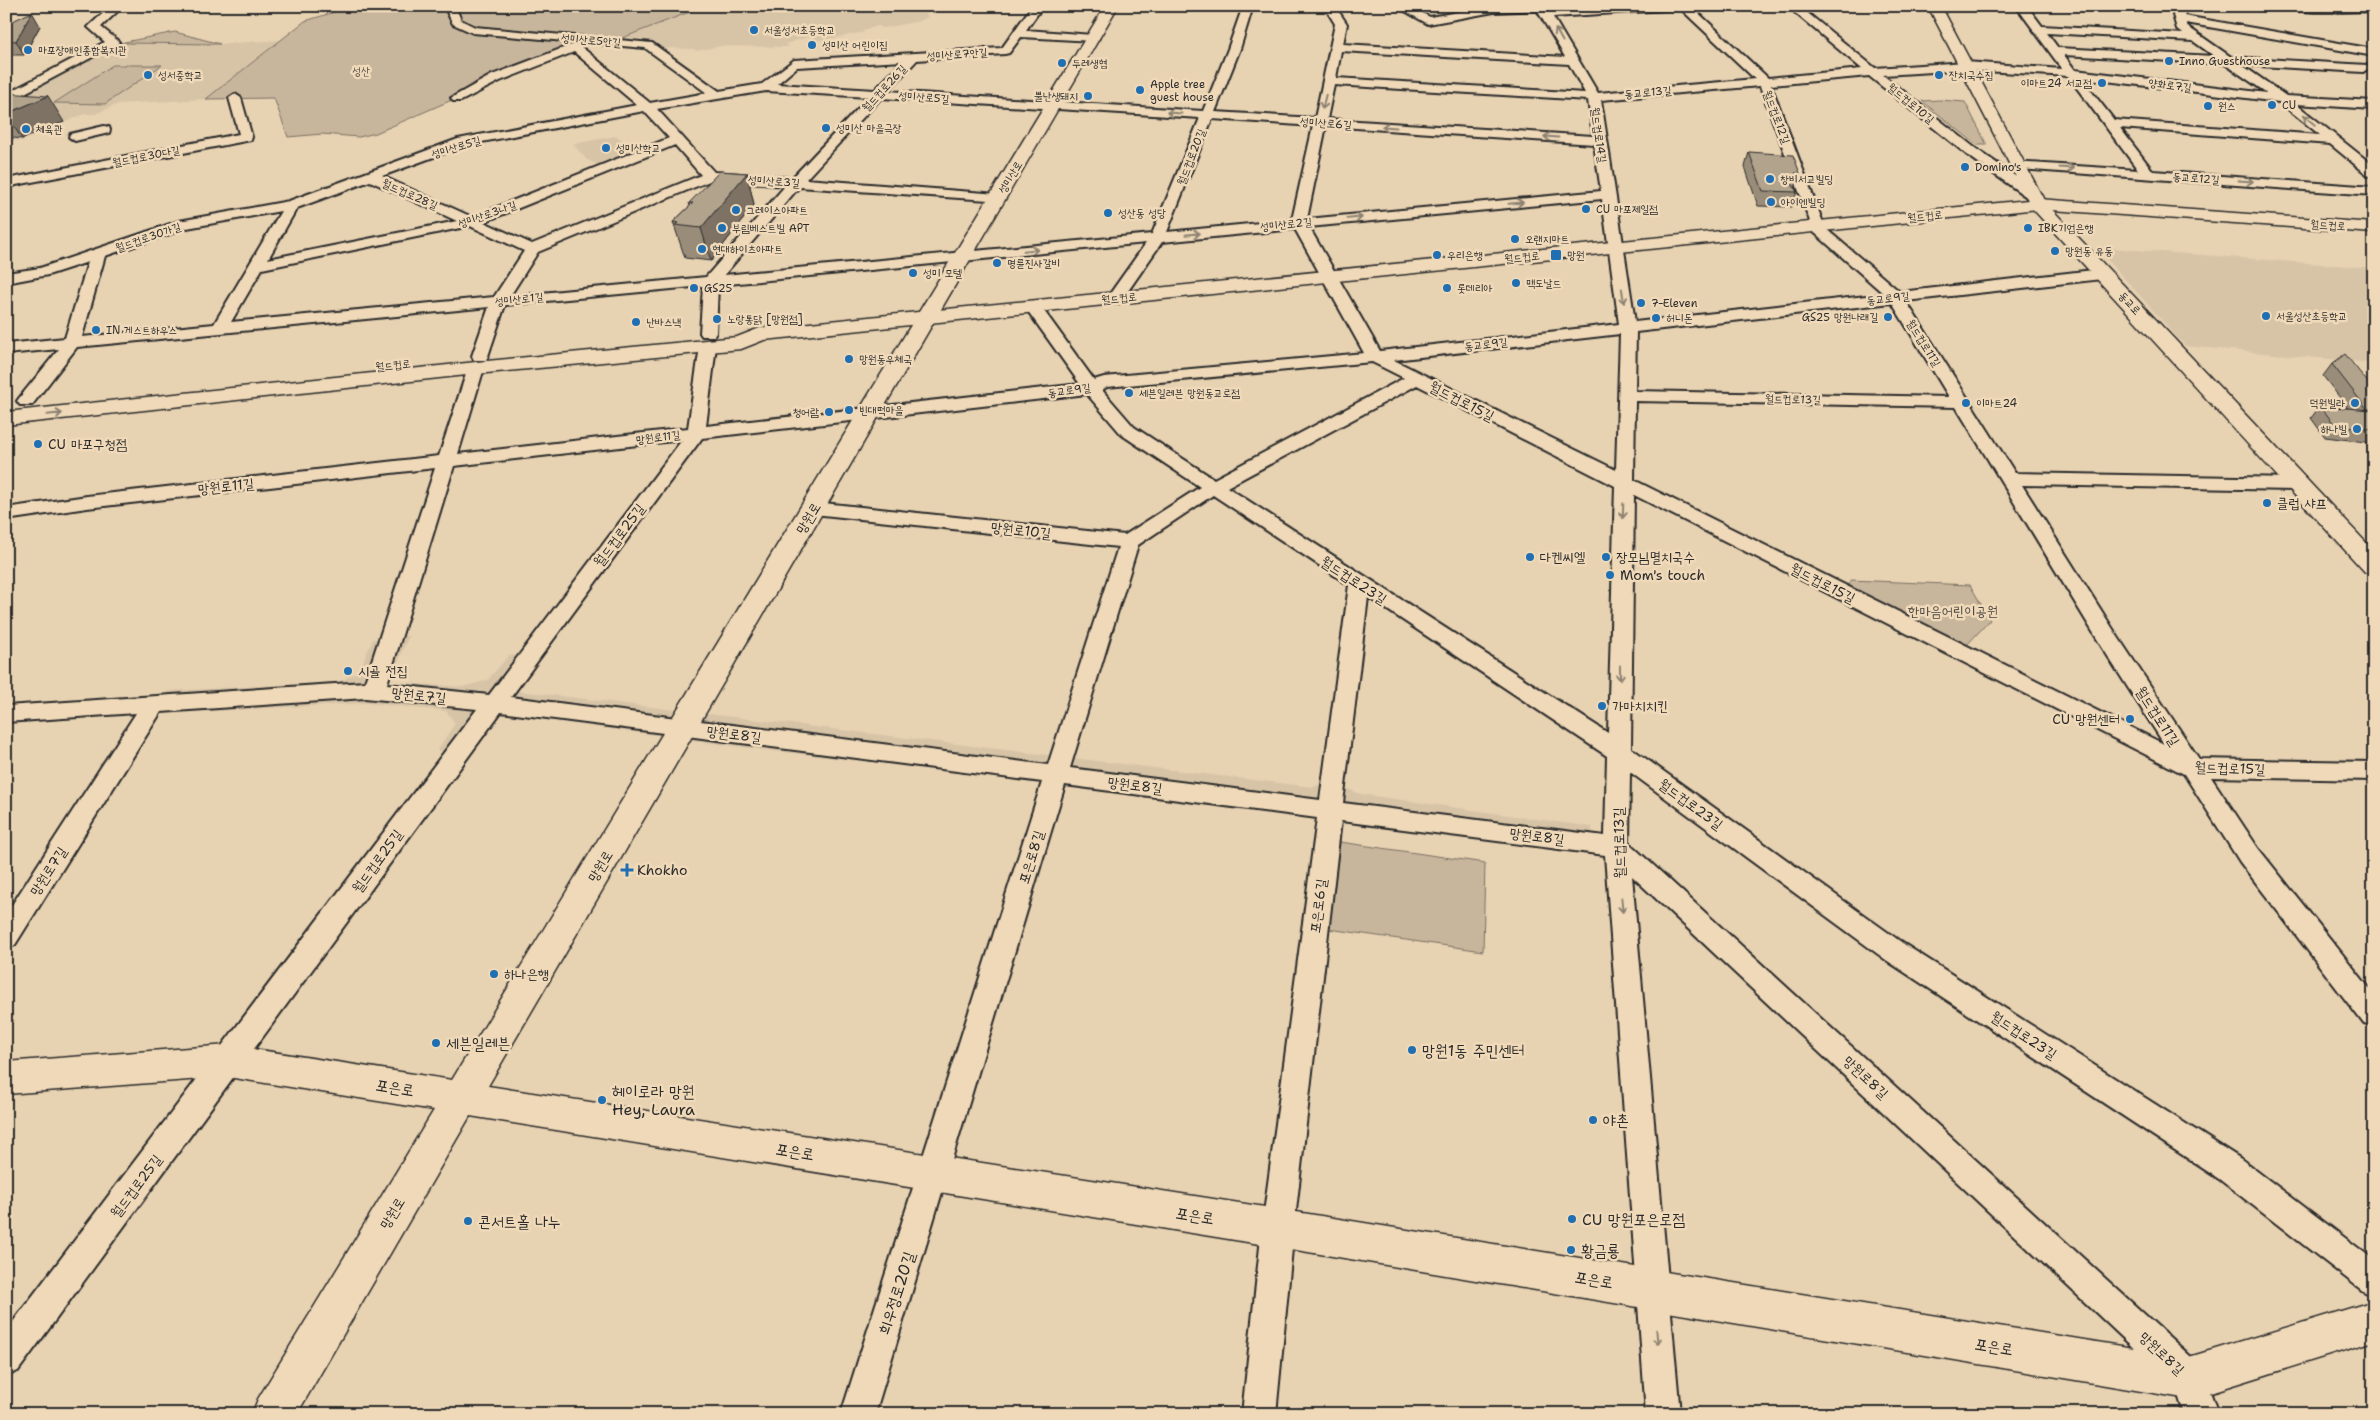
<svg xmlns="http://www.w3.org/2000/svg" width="2380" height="1420" font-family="'Shantell Sans','Poor Story',sans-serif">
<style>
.built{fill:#d7c4a7}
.green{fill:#c8b69c;stroke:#7a7064}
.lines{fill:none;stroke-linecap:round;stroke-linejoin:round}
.minor-casing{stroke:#2b2b2b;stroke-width:4}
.tertiary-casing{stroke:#2b2b2b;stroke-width:3}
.primary-casing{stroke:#2b2b2b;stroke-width:3}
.minor{fill:#efd9b8;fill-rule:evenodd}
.tertiary{fill:#efd9b8;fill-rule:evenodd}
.primary{fill:#efd9b8;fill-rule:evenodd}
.wall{fill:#998c79;stroke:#2b2b2b}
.shaded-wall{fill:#7d7263;stroke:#2b2b2b}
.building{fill:#b2a38d;stroke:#2b2b2b}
.oneway{stroke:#8d8272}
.poi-dot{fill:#1f6fb2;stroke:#efd9b8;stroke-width:2}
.labels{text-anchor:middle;stroke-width:5;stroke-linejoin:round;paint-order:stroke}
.far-poi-label{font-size:11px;fill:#2b2b2b;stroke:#efd9b8;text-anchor:start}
.far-street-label{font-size:11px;fill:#2b2b2b;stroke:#efd9b8}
.far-park-label{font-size:11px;fill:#4a4742;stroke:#efd9b8}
.street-label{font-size:14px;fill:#2b2b2b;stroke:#efd9b8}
.poi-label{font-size:14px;fill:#2b2b2b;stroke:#efd9b8;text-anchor:start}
.park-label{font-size:14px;fill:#4a4742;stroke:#efd9b8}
.near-poi-label{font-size:16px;fill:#2b2b2b;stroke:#efd9b8;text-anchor:start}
.near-street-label{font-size:16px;fill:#2b2b2b;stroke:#efd9b8}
</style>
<rect width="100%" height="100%" fill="#e7d2b2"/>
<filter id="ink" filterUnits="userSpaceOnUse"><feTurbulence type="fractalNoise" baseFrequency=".02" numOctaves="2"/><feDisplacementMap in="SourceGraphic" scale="10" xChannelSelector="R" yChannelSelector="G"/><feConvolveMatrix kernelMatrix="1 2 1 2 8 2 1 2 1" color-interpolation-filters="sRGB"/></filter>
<g filter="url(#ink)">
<path class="built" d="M705,6H924L922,8L928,17L920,21L884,28L878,26L862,31L865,32L825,40H818L811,36L785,44L789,47L721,46L696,51L694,49L660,48L653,44L617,40Z
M283,40L206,99L118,104L95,114H84L22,141L6,140V103L107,50L131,43L220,44Z
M616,136L641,152L603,167L587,160L573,144Z
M2096,247L2374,268V363L2185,346Z
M409,636L389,682L463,687L488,680L509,655L535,658L517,681L519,691L1312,787L1326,783L1343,787L1360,794L1592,827L1594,846L1356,817L756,749L502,714L483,723L465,752L437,751L455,723L446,711L367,703L154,714L168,691L339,682L359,671L373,639Z"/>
<path class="green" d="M355,6H705L617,40L578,45L376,133L359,137L322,134L288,137L274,98L206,99L305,21Z
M175,32L220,44L120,43Z
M113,65H162L105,104L54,103Z
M1940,100L1965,102L1987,145H1977L1922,101Z
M1850,580L1970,585L1990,620L1964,648L1849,590Z
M1340,842L1485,863L1483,951L1329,929Z"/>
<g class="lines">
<g class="minor-casing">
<path id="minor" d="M111,6H123L101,27L117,40L119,42L117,44L6,103V94L105,42L88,27Z
M444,6H455L461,20L475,27L652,43L719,91L762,84L794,60L1002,48L1032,6H1043L1026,30L1093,35L1099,38L1093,41L1021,37L1009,53L1005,54L917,60L888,91L1203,111L1228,49L1243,6H1253L1240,49L1215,112L1315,118L1335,24L1324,6H1335L1347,24L1343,44L1565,57L1537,10L1494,12L1428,24L1396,6H1409L1430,17L1491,6H1545L1549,11L1623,6H1691L1768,78L1862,69L1787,6H1799L1875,68L1966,62L2062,69L2016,6H2027L2042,26L2183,34L2177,29L2173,15L2176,6H2187L2184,16L2374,49V56L2186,23L2188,27L2231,57L2367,65L2369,68L2363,72L2242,65L2286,96L2374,101V109L2296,104L2374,166V177L2369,176L2330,144L2120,128L2153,171L2374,187V195L2018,169L2011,165L2013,162L2138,170L2068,76L1966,70L1883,75L1975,148L2038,192L2040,195L2033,199L2028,198L1966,154L1869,76L1771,85L1825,228L1900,292L2102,269L2110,274L2102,279L1906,301L2015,473L2298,478L2305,480L2307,484L2305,488L2298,490L2022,485L2118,637L2199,759L2374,762V780L2211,777L2258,848L2374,994V1027L2364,1024L2240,862L2184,774L1634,495L1631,748L1904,944L2241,1159L2374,1260V1296L2363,1291L2219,1179L1886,960L1630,772L1629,843L2201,1366L2218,1414H2184L2176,1388L1632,876L1680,1414H1646L1605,855L1341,821L1294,1228L1276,1414H1242L1262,1228L1317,818L1065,785L875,1414H841L1042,782L501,712L18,1371L6,1376V1331L477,709L365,698L161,712L15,945L6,948V914L136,713L6,722V706L365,682L435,468L87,508L6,520V508L87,496L439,456L468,368L470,364H482L484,368L458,454L688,428L700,346L702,343H714L716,346L706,426L1080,384L1025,307L1027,304H1039L1094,380L1104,377L1364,353L1295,229L1162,242L1121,301H1109L1107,298L1146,243L718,285L716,333L714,336H702L700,333L703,286L505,305L488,356L486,360H474L472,356L489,307L77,347L32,405H20L17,401L20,397L59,349L6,354V344L65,338L88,262L48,275L6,283V273L40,268L179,221L289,201L458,139L637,105L574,52L500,81L461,101H453L451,98L492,75L571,45H579L650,103L707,93L645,48L473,33L453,24ZM1681,9L1755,79L1598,93L1553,17ZM2047,33L2193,41L2214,56L2058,48ZM1341,51L1569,64L1585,93L1336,78ZM2064,55L2225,64L2267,93L2075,70ZM903,61L875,90L777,84L797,67ZM2081,78L2279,102L2320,135L2114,120ZM1334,85L1588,100L1593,136L1327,119ZM1760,86L1811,224L1808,227L1884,294L1635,322L1601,100ZM766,91L869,97L792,178L714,172L657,109ZM881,98L1200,118L1152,234L724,275L799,187L1003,201L1005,198L1003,195L998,194L806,179ZM644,111L669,138L472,217L382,176L466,145ZM1212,119L1313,126L1292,220L1167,232ZM1326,126L1594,144L1601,191L1307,219ZM675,145L701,175L532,244L484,222ZM712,180L785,186L706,277L510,296L538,252ZM370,181L457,221L268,259L297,208ZM1602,199L1619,324L1380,351L1309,227ZM281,211L214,324L82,337L105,256L187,228ZM470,226L524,251L494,297L231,322L262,269ZM1892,303L1949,397L1635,391L1636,332ZM1620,334L1616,470L1394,360ZM1372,362L1404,378L1214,479L1134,427L1102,390L1107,387ZM1417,385L1615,486L1608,733L1227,487ZM1087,394L1122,435L1200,487L1125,535L814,502L807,504L804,508L807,512L814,514L1118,547L1048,765L511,697L702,438ZM1635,401L1956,407L2102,647L2164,744L1634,480ZM682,440L489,695L387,684L454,466ZM1213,495L1349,585L1320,800L1070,768L1138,545ZM1368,597L1607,756L1605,836L1343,803Z
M2281,6H2374V11C2357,11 2291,15 2281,6Z
M235,94L241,98L252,137L251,140L16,185L6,190V180L12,178L239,134L229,98Z
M104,126L109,127L110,130L109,133L75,141L69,137L70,134Z"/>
</g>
<g class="tertiary-casing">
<path id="tertiary" d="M1105,6H1118L488,1086L1278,1209L2189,1357L2374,1301V1341L2189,1399L1278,1247L470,1116L297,1414H252L258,1399L434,1110L228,1077L6,1094V1062L228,1045L452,1080Z
M1928,6H1941L2045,202L2374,551V574L2365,572L2032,208Z"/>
</g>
<g class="primary-casing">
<path id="primary" d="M2038,199L2374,223V233L2038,209L764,340L741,349L476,374L6,425V412L476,362L737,337L760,328Z"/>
</g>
<use href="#minor" class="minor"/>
<use href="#tertiary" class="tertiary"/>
<use href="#primary" class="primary"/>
</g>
<path class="wall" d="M6,24L40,26L24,55H6Z
M6,93L64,122L22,139L6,137Z
M1749,152L1800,173L1795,189L1797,192L1792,207L1758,206L1745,167Z
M747,173L754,205L711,261L685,258L673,222L690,206L689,203Z
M2332,364L2374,390V443L2325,437L2311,418L2320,406L2348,408L2323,376Z"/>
<path class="shaded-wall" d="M32,12L40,26L24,55L16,41Z
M48,96L64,122L22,139L6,114Z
M747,173L754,205L711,261L701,228Z"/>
<path class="building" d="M32,12L16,41L6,40V24Z
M6,93L48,96L6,114Z
M1749,152L1793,155L1800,173H1795L1798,179H1789L1797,192L1763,191Z
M720,171L747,173L701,228L675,225L678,223L673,222L693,203H689Z
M2345,354L2374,390V409H2367L2332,364Z
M2320,406L2372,410L2374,412V429L2335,425Z"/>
<defs><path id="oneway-shaft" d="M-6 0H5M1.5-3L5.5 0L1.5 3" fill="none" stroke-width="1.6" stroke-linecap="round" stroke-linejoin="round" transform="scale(1.25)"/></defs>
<g class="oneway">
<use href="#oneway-shaft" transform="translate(1559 35) rotate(-119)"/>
<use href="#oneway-shaft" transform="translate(1324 102) rotate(103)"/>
<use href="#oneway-shaft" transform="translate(1174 113) rotate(-176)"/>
<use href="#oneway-shaft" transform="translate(2309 120) rotate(-140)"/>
<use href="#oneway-shaft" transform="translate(1389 127) rotate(-176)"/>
<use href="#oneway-shaft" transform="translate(1551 137) rotate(-176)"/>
<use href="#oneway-shaft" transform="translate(2067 168) rotate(4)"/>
<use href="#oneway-shaft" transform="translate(2246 181) rotate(4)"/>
<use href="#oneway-shaft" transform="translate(1516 203) rotate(-5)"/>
<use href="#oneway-shaft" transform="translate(1355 218) rotate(-5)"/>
<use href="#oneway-shaft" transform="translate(1193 234) rotate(-6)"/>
<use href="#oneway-shaft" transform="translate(1031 250) rotate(-5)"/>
<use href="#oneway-shaft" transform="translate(1623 296) rotate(81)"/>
<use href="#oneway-shaft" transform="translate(55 414) rotate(-6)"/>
<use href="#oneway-shaft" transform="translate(1623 511) rotate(92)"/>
<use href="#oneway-shaft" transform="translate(1620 673) rotate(90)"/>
<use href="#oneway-shaft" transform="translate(1622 905) rotate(85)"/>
<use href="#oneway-shaft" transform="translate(1657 1337) rotate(85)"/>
</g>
</g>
<g class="poi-dot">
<circle cx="754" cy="30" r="5"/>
<circle cx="812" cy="45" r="5"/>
<circle cx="28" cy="50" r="5"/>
<circle cx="2169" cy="61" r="5"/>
<circle cx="1062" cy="63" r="5"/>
<circle cx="148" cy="75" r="5"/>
<circle cx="1939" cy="75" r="5"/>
<circle cx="2102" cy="83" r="5"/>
<circle cx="1140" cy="90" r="5"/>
<circle cx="1088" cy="96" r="5"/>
<circle cx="2272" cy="105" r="5"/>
<circle cx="2208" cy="106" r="5"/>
<circle cx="826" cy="128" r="5"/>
<circle cx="26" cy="129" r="5"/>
<circle cx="606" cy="148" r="5"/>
<circle cx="1965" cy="167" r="5"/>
<circle cx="1770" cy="179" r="5"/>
<circle cx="1771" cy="202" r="5"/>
<circle cx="1586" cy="209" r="5"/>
<circle cx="736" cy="210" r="5"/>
<circle cx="1108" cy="213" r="5"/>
<circle cx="722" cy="228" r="5"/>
<circle cx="2028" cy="228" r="5"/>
<circle cx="1515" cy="239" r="5"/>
<circle cx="702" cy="249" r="5"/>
<circle cx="2055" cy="251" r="5"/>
<circle cx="1437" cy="255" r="5"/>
<rect x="1550" y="249" width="12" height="12" rx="2.5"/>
<circle cx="997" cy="263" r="5"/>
<circle cx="913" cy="273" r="5"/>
<circle cx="1516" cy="283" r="5"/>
<circle cx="694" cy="288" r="5"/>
<circle cx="1447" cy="288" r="5"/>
<circle cx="1641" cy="303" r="5"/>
<circle cx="2266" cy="316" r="5"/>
<circle cx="1888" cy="317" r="5"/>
<circle cx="1656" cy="318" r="5"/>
<circle cx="717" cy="319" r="5"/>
<circle cx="636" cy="322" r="5"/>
<circle cx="96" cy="330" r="5"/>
<circle cx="849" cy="359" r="5"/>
<circle cx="1129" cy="393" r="5"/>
<circle cx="1966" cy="403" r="5"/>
<circle cx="2355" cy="403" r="5"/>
<circle cx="849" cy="410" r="5"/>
<circle cx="829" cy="412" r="5"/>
<circle cx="2357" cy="429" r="5"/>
<circle cx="38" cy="444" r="5"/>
<circle cx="2267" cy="503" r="5"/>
<circle cx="1530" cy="557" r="5"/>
<circle cx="1606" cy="557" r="5"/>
<circle cx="1610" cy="575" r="5"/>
<circle cx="348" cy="671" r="5"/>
<circle cx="1602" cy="706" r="5"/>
<circle cx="2130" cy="719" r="5"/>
<path d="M624.5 862.5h5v5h5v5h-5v5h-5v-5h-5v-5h5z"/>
<circle cx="494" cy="974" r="5"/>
<circle cx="436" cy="1043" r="5"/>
<circle cx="1412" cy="1050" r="5"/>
<circle cx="602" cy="1100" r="5"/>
<circle cx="1593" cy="1120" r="5"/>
<circle cx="1572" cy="1219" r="5"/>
<circle cx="468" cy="1221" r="5"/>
<circle cx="1571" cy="1250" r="5"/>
</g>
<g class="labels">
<g class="far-poi-label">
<text x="764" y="34">서울성서초등학교</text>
<text x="822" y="49">성미산 어린이집</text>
<text x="38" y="54">마포장애인종합복지관</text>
<text x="2179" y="65">Inno Guesthouse</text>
<text x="1072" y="67">두레생협</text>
<text x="158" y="79">성서중학교</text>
<text x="1949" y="79">잔치국수집</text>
<text x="2092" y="87" text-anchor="end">이마트24 서교점</text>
<text x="1150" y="88">Apple tree<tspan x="1150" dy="13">guest house</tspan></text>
<text x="1078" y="100" text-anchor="end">뿔난생돼지</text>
<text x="2282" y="109">CU</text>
<text x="2218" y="110">원스</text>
<text x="836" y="132">성미산 마을극장</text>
<text x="36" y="133">체육관</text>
<text x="616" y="152">성미산학교</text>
<text x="1975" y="171">Domino's</text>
<text x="1780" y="183">창비서교빌딩</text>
<text x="1781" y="206">아이엔빌딩</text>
<text x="1596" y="213">CU 마포제일점</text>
<text x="746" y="214">그레이스아파트</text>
<text x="1118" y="217">성산동 성당</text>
<text x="732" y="232">부림베스트빌 APT</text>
<text x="2038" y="232">IBK기업은행</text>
<text x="1525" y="243">오랜지마트</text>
<text x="712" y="253">현대하이츠아파트</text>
<text x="2065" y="255">망원동 유동</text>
<text x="1447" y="259">우리은행</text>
<text x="1567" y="259">망원</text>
<text x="1007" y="267">명륜진사갈비</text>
<text x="923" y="277">성미 모텔</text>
<text x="1526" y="287">맥도날드</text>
<text x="704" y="292">GS25</text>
<text x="1457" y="292">롯데리아</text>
<text x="1651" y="307">7-Eleven</text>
<text x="2276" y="320">서울성산초등학교</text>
<text x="1878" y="321" text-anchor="end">GS25 망원나래길</text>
<text x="1666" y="322">허니돈</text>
<text x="727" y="323">노랑통닭 [망원점]</text>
<text x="646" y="326">난바스낵</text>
<text x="106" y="334">IN 게스트하우스</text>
<text x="859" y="363">망원동우체국</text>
<text x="1139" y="397">세븐일레븐 망원동교로점</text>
<text x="1976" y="407">이마트24</text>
<text x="2345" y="407" text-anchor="end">덕원빌라</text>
<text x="859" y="414">빈대떡마을</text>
<text x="819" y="416" text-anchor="end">청어람</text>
<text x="2347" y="433" text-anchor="end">하나빌</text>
</g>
<g class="far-street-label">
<text transform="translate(591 40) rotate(5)" y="4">성미산로5안길</text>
<text transform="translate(957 54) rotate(-4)" y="4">성미산로7안길</text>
<text transform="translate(2170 85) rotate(7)" y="4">양화로7길</text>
<text transform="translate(884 88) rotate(-47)" y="4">월드컵로26길</text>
<text transform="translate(1648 92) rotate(-5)" y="4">동교로13길</text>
<text transform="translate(924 97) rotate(4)" y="4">성미산로5길</text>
<text transform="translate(1911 103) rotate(39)" y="4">월드컵로10길</text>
<text transform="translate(1777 117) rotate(69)" y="4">월드컵로12길</text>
<text transform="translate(1326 123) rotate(4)" y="4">성미산로6길</text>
<text transform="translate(1599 135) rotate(82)" y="4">월드컵로14길</text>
<text transform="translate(456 147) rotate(-17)" y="4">성미산로5길</text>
<text transform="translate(146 156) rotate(-11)" y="4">월드컵로30다길</text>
<text transform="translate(1191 157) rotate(-69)" y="4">월드컵로20길</text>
<text transform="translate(1010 177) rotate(-59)" y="4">성미산로</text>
<text transform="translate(2196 178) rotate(4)" y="4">동교로12길</text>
<text transform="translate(774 181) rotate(4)" y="4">성미산로3길</text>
<text transform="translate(410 194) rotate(24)" y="4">월드컵로28길</text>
<text transform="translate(487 214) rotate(-19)" y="4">성미산로3나길</text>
<text transform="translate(1925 216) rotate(-6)" y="4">월드컵로</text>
<text transform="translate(1286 224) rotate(-6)" y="4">성미산로2길</text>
<text transform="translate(2328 225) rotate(4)" y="4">월드컵로</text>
<text transform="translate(148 237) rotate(-19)" y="4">월드컵로30가길</text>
<text transform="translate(1522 257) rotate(-6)" y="4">월드컵로</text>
<text transform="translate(1119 298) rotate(-6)" y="4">월드컵로</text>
<text transform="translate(1888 298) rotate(-7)" y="4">동교로9길</text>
<text transform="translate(519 299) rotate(-6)" y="4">성미산로1길</text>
<text transform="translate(2130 303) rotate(47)" y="4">동교로</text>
<text transform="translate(1924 343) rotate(58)" y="4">월드컵로11길</text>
<text transform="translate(1486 344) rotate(-7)" y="4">동교로9길</text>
<text transform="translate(393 365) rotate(-6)" y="4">월드컵로</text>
<text transform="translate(1069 390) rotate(-8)" y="4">동교로9길</text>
<text transform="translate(1793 399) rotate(1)" y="4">월드컵로13길</text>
<text transform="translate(658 437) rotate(-7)" y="4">망원로11길</text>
</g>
<g class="far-park-label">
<text x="361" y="75">성산</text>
</g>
<g class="street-label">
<text transform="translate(1462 401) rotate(27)" y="5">월드컵로15길</text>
<text transform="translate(226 486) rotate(-6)" y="5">망원로11길</text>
<text transform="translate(808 518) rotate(-59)" y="5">망원로</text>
<text transform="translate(1021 530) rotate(6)" y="5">망원로10길</text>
<text transform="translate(619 535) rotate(-53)" y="5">월드컵로25길</text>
<text transform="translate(1354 580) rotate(33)" y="5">월드컵로23길</text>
<text transform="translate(1823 583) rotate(27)" y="5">월드컵로15길</text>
<text transform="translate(419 695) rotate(6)" y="5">망원로7길</text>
<text transform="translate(2158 716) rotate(57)" y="5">월드컵로11길</text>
<text transform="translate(734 734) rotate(7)" y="5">망원로8길</text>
<text transform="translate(2230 768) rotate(2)" y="5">월드컵로15길</text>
<text transform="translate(1135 785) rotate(7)" y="5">망원로8길</text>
<text transform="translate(1691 804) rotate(36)" y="5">월드컵로23길</text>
<text transform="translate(1537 836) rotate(7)" y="5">망원로8길</text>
<text transform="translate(1619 843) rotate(-91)" y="5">월드컵로13길</text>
<text transform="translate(1031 857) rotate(-73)" y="5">포은로8길</text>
<text transform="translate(377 861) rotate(-54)" y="5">월드컵로25길</text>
<text transform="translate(600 866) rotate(-59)" y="5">망원로</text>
<text transform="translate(48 871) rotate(-57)" y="5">망원로7길</text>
<text transform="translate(1318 906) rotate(-83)" y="5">포은로6길</text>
<text transform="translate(2024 1035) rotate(33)" y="5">월드컵로23길</text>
<text transform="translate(1866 1077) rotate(43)" y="5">망원로8길</text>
<text transform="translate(136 1186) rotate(-53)" y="5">월드컵로25길</text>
<text transform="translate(392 1213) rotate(-59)" y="5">망원로</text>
<text transform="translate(2162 1353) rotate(43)" y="5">망원로8길</text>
</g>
<g class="poi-label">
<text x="48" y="449">CU 마포구청점</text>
<text x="2277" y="508">클럽 샤프</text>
<text x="1540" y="562">다켄씨엘</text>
<text x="1616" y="562">장모님멸치국수</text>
<text x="1620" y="580">Mom's touch</text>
<text x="358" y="676">시골 전집</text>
<text x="1612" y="711">가마치치킨</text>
<text x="2120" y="724" text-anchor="end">CU 망원센터</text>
<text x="637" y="875">Khokho</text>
<text x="504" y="979">하나은행</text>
</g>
<g class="park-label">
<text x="1953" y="616">한마음어린이공원</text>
</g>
<g class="near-poi-label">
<text x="446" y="1049">세븐일레븐</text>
<text x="1422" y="1056">망원1동 주민센터</text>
<text x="612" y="1097">헤이로라 망원<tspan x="612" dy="18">Hey, Laura</tspan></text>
<text x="1603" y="1126">야촌</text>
<text x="1582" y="1225">CU 망원포은로점</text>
<text x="478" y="1227">콘서트홀 나누</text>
<text x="1581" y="1256">황금룡</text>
</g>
<g class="near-street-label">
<text transform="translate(395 1087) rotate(9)" y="6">포은로</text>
<text transform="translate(795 1151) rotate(9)" y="6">포은로</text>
<text transform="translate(1195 1215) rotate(9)" y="6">포은로</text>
<text transform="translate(1594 1279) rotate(9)" y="6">포은로</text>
<text transform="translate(896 1293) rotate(-72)" y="6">희우정로20길</text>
<text transform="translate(1994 1346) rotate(9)" y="6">포은로</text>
</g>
</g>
<rect width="2380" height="1420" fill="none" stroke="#efd9b8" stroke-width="25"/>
<rect x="12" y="12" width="2355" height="1395" fill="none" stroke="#2b2b2b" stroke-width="2" filter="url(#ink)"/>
</svg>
